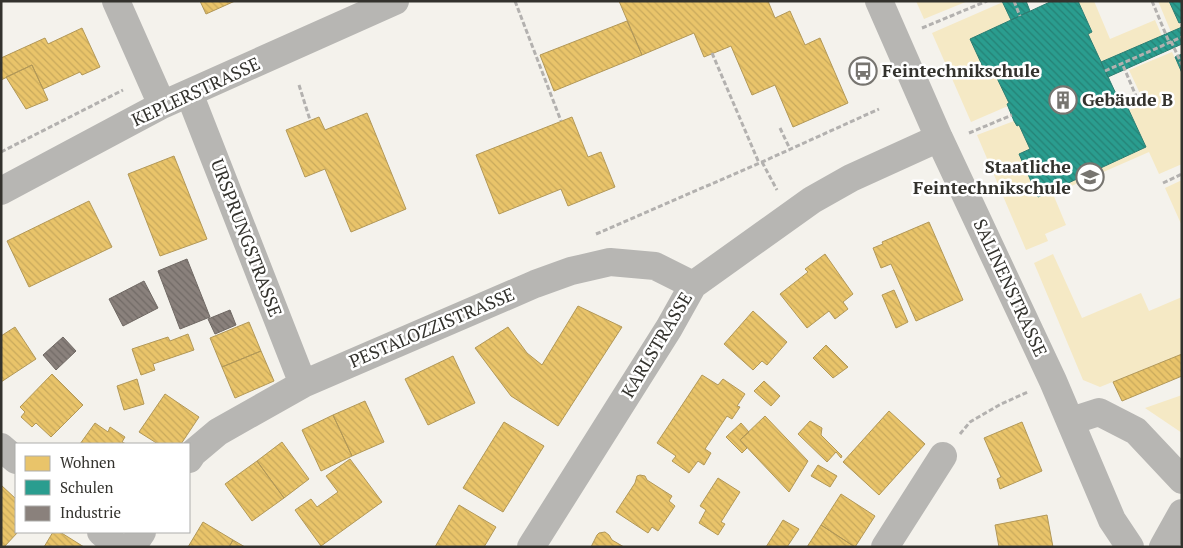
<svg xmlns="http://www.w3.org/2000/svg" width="1183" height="548" font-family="'PT Serif',serif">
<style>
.green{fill:#f5e9c5}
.homes{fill:url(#homes-back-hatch);stroke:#b29858}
.schools{fill:url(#schools-back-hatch);stroke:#2d7d72}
.industry{fill:url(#industry-back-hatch);stroke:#706964}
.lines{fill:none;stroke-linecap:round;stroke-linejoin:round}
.path{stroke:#b3b1af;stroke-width:3;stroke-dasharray:5 2.5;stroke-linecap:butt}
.minor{stroke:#b7b6b3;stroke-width:28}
.labels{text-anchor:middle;stroke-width:5;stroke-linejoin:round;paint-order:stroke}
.poi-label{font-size:18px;font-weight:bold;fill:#33322d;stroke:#fff;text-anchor:start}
.street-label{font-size:18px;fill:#33322d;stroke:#fff}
</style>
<defs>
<pattern id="homes-back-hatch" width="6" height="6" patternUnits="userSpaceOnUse" patternTransform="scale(1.25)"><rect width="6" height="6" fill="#e9c46a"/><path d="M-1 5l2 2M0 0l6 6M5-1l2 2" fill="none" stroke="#c8a95c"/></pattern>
<pattern id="schools-back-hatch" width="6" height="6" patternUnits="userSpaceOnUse" patternTransform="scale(1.25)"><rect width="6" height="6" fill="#2a9d8f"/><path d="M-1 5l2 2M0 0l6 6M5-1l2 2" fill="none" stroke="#258175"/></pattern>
<pattern id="industry-back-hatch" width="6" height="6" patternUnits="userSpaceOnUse" patternTransform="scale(1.25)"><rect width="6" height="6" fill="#8a817c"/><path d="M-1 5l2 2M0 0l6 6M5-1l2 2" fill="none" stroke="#716a66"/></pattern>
</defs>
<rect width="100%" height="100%" fill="#f4f2ec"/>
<path class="green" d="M916,1H968L924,19Z
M1078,1H1094L1110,39L1155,20L1162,36L1101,62L1088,34L1092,31Z
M1158,1H1169L1181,28L1171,32Z
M1003,2L1011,20L971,39L989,77L995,74L1009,103L1007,104L1008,106L971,122L932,33Z
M1172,52L1182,73V164L1159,174L1149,152L1053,194L1066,225L1045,234L1048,241L1026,250L977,135L1014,121L1017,126L1019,125L1030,149L1019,155L1038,196L1146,147L1129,110L1144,102L1129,70Z
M1182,180V226L1165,188Z
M1053,254L1082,318L1141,293L1149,311L1182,297V354L1100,387L1083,380L1034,263Z
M1182,395V433L1145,408Z"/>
<path class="homes" d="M200,1H235L206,14Z
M619,1H768L775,18L790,11L805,45L820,38L848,103L793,127L775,85L752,95L731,46L704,57L694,33L642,55Z
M627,21L642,55L554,91L540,55Z
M82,28L100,67L82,75L80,72L43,89L32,65L1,80V58L45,38L48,44Z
M32,65L48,100L26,109L6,77Z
M367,113L406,209L351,232L325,169L305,177L286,130L319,117L325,130Z
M572,117L588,157L601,152L615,187L568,206L561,189L499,214L476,155Z
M174,156L207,239L160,256L128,174Z
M89,201L112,247L29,287L7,241Z
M929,222L963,300L916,321L891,264L881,268L873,248L883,244L882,242Z
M825,254L853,294L843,302L848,309L835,319L829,311L807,328L780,294L808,272L805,269Z
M894,290L908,322L896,328L882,295Z
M578,306L622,327L558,426L511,396L475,348L508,327L527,353L542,365Z
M753,311L787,342L767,365L762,361L753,370L724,344Z
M249,322L261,351L222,367L210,338Z
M15,327L36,359L1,382V336Z
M188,334L194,350L153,364L155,370L141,375L132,349L168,337L170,341Z
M826,345L848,367L833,378L813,358Z
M261,351L274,381L235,398L222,367Z
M1182,354V376L1122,401L1113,382Z
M453,356L475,403L428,425L405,379Z
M52,374L83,405L51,437L36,423L32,427L21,417L25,412L20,407Z
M702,375L718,385L723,379L745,394L737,406L740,407L732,419L727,416L705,449L711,453L704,465L698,461L689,473L672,461L676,456L657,443Z
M137,379L144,404L124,410L117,386Z
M764,381L780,396L771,406L754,391Z
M165,394L199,417L181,444H158L139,432Z
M365,401L384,442L352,456L333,415Z
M889,411L925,444L879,495L843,462Z
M333,415L352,456L321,471L302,430Z
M765,416L808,461L789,492L740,440Z
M810,421L822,428L821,435L842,456L841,458L836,452L827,462L798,434Z
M504,422L544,446L503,512L463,488Z
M1022,422L1042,471L1000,489L997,479L1001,477L984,438Z
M95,423L108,432L110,427L125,437L122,442L126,444H80Z
M741,423L749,432L740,440L747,448L742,453L726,437Z
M282,442L309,479L284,498L257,461Z
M350,459L382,502L321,546L295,510L311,499L317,507L338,492L326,476Z
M257,461L284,498L252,521L225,484Z
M818,465L837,476L830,487L811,476Z
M640,475L645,476L647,480L672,496L669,501L675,506L658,531L652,527L648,533L616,512L635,483L637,476Z
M718,478L740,492L721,522L725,524L718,535L699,523L706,510L700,506Z
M1,485L16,499V532H18L4,547H1Z
M841,494L875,516L855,547L821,525Z
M459,505L496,527L484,547H435Z
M1047,515L1053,547H999L995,525Z
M783,520L799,529L787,547H766Z
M203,522L233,540L229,547H188Z
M821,525L855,547H807Z
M53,532H60L84,547H44Z
M605,532L609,535L612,540L624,547H591L597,535L599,533Z
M233,540L245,547H229Z"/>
<path class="schools" d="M1002,1H1026L1030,11L1011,20Z
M1052,1H1078L1092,32L1088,34L1117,96L1122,107L1127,106L1146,147L1038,197L1019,154L1030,149L1019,125L1017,126L1014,121L1007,104L1009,103L995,74L988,78L970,39Z
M1169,1H1182V22L1179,23Z
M1182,27V44L1108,77L1101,62Z
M1182,54V73L1175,57Z"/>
<path class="industry" d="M187,259L210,317L180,329L158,271Z
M144,281L158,308L123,326L109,299Z
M230,310L236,325L215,334L208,319Z
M63,337L76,351L56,370L43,355Z"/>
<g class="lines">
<path class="path" d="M515,1L561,121
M1014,1L1020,16
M1152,1L1169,42
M922,28L987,1
M1171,41L1182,65
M712,53L759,163
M1105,71L1182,37
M299,85L310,120
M1120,103L1136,96L1122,63
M780,128L790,149
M969,133L1012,115
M1,152L123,90
M762,162L777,190
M1163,183L1182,174
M596,234L762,162L879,109
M960,434L970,422L1001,404L1028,392"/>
<path class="minor" d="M116,1L162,105
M879,1L939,138L1053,381L1112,520L1130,547
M189,93L303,384
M1,191L162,105L395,1
M1071,421L1099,412L1136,431L1182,480
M1,447L16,460
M189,459L193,453L218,432L303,384L535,284L571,271L610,262L655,266L693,285
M101,532L118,547
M132,547L142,532
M531,547L669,328L693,285L812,200L851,178L939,138
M885,547L943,456
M1163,547L1182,513"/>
</g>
<defs>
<g id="bus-ring" transform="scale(1.4375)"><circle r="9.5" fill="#fff" stroke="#777570" stroke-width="1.5"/><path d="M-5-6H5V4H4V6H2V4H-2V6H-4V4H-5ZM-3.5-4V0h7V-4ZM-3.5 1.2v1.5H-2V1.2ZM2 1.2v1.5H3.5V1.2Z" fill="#777570"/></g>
<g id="building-ring" transform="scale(1.4375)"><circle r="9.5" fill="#fff" stroke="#777570" stroke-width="1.5"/><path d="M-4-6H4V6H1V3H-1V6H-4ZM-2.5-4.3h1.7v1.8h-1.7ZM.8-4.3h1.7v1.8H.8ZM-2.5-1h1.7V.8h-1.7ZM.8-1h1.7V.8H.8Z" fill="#777570"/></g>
<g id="university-ring" transform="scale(1.4375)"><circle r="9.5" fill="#fff" stroke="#777570" stroke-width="1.5"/><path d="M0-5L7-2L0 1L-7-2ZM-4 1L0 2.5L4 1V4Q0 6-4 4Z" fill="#777570"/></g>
</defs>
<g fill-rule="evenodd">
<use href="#bus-ring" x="863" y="71"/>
<use href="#building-ring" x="1063" y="100"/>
<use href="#university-ring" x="1090" y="177"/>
</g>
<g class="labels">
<g class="poi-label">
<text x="882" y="77">Feintechnikschule</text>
<text x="1082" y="106">Gebäude B</text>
<text x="1071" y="173" text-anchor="end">Staatliche<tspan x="1071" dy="21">Feintechnikschule</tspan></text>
</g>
<g class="street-label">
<text transform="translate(196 92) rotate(-25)" y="6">KEPLERSTRASSE</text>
<text transform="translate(246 238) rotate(69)" y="6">URSPRUNGSTRASSE</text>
<text transform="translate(1010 288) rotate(65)" y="6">SALINENSTRASSE</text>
<text transform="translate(432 328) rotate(-23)" y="6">PESTALOZZISTRASSE</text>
<text transform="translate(657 345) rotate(-59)" y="6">KARLSTRASSE</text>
</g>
</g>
<rect width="1183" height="548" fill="none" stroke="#33322d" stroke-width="5"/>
<rect x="15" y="443" width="175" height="90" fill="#ffffff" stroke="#adadab"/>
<rect x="25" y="456" width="25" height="15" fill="#e9c46a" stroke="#adadab"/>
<text x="60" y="468" font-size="15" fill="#33322d">Wohnen</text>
<rect x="25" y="480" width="25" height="15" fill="#2a9d8f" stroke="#adadab"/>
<text x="60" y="493" font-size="15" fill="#33322d">Schulen</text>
<rect x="25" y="506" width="25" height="15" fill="#8a817c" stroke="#adadab"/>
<text x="60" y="518" font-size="15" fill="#33322d">Industrie</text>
</svg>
